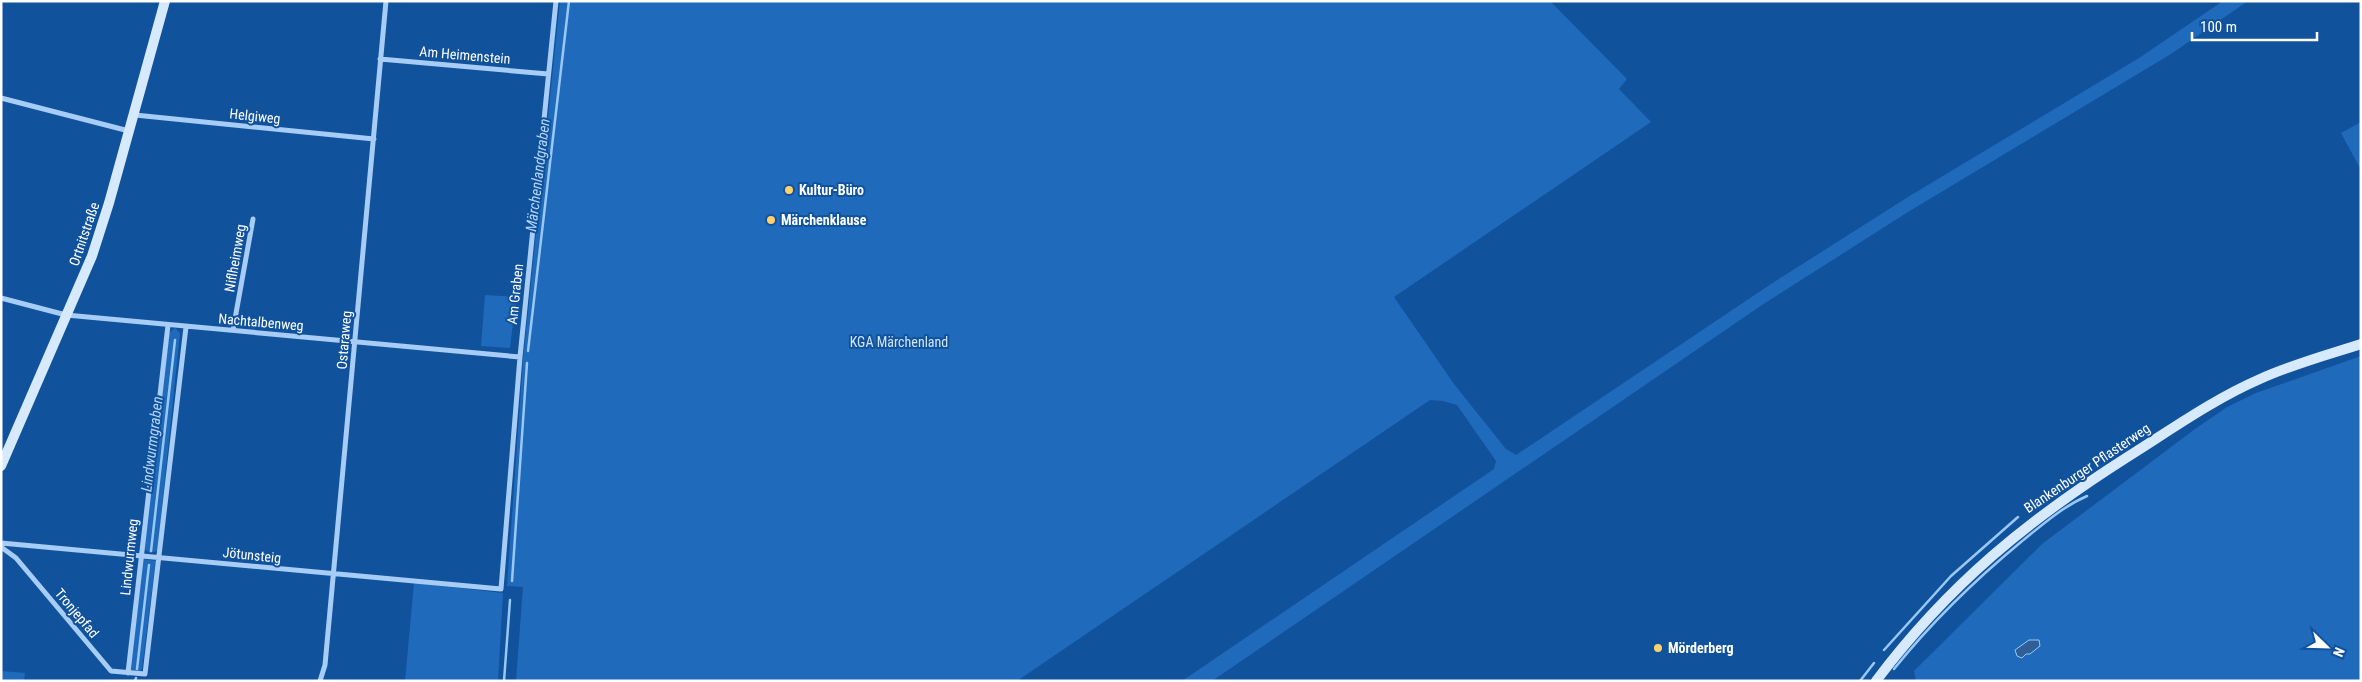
<svg xmlns="http://www.w3.org/2000/svg" width="2362" height="682" font-family="'Roboto Condensed',sans-serif">
<style>
.green{fill:#206abb}
.water{fill:#2f5f96;stroke:#99c8f8}
.lines{fill:none;stroke-linecap:round;stroke-linejoin:round}
.stream{stroke:#99c8f8;stroke-width:2.5}
.street{stroke:#a7ccf5;stroke-width:5}
.secondary{stroke:#d7e9fd;stroke-width:10}
.poi-dot{fill:#ffd06b;stroke:#11529d;stroke-width:2}
.labels{text-anchor:middle;stroke-width:4;stroke-linejoin:round;paint-order:stroke}
.street-label{font-size:14px;fill:#fff;stroke:#11529d}
.poi-label{font-size:14px;font-weight:bold;fill:#fff;stroke:#11529d;text-anchor:start}
.park-label{font-size:14px;fill:#d0e6fe;stroke:#11529d}
.water-label{font-size:15px;font-style:italic;fill:#b4d6fb;stroke:#11529d}
</style>
<rect width="100%" height="100%" fill="#11529d"/>
<path class="green" d="M560,1H1550L1627,79L1619,89L1651,122L1394,297L1454,384L1506,449L1516,455L1771,284L1908,197L2139,58L2223,1H2248L2171,54L1908,212L1762,305L1212,681H1182L1494,469L1496,461L1457,405L1443,401L1430,400L1017,681H516L523,587L507,586L523,360Z
M2361,122V170L2341,133Z
M485,295L516,297L510,348L481,346Z
M175,328L180,333L158,546L157,551L150,553L144,549L169,333Z
M2361,356V681H1916L1914,671L2042,544L2195,429L2227,407L2256,393Z
M143,559L156,561L155,566L142,669L140,672L131,670Z
M414,583L503,593L498,681H405Z
M1,671L25,673L24,681H1Z"/>
<path class="water" d="M2029,640H2039L2040,646L2030,654H2026L2022,658L2017,656L2015,650Z"/>
<g class="lines">
<path class="stream" d="M528,351L569,1
M151,551L175,340
M512,581L527,363
M1884,650L1951,576L2018,517
M137,669L149,565
M1894,669C1931,623 1975,580 2021,542C2042,525 2062,507 2087,496
M135,681L136,678
M504,681L510,600
M1860,681L1874,663"/>
<path class="street" d="M380,59L548,74
M1,98L129,131
M135,115L374,139
M1,298L66,315L520,357
M233,330L253,219
M1,543L501,589L520,357L556,1
M1,547L16,558L111,671L145,674L186,327
M128,673L168,325
M320,681L325,665L386,1"/>
<path class="secondary" d="M1,466L92,256L109,203L165,1
M1876,681C1949,584 2028,520 2129,456C2172,429 2214,399 2260,379C2293,364 2327,355 2361,344"/>
</g>
<g class="poi-dot">
<circle cx="789" cy="190" r="5"/>
<circle cx="771" cy="220" r="5"/>
<circle cx="1658" cy="648" r="5"/>
</g>
<g class="labels">
<g class="street-label">
<text transform="translate(465 55) rotate(5)" y="5">Am Heimenstein</text>
<text transform="translate(255 116) rotate(6)" y="5">Helgiweg</text>
<text transform="translate(84 234) rotate(-71)" y="5">Ortnitstraße</text>
<text transform="translate(235 258) rotate(-80)" y="5">Niflheimweg</text>
<text transform="translate(515 294) rotate(-84)" y="5">Am Graben</text>
<text transform="translate(261 322) rotate(5)" y="5">Nachtalbenweg</text>
<text transform="translate(344 340) rotate(-85)" y="5">Ostaraweg</text>
<text transform="translate(2087 468) rotate(-34)" y="5">Blankenburger Pflasterweg</text>
<text transform="translate(252 555) rotate(6)" y="5">Jötunsteig</text>
<text transform="translate(129 557) rotate(-84)" y="5">Lindwurmweg</text>
<text transform="translate(77 613) rotate(50)" y="5">Tronjepfad</text>
</g>
<g class="poi-label">
<text x="799" y="195">Kultur-Büro</text>
<text x="781" y="225">Märchenklause</text>
<text x="1668" y="653">Mörderberg</text>
</g>
<g class="park-label">
<text x="899" y="347">KGA Märchenland</text>
</g>
<g class="water-label">
<text transform="translate(538 175) rotate(-83)" y="5">Märchenlandgraben</text>
<text transform="translate(152 444) rotate(-83)" y="5">Lindwurmgraben</text>
</g>
</g>
<rect width="2362" height="682" fill="none" stroke="#ffffff" stroke-width="5"/>
<g transform="translate(2327 647) rotate(113)" stroke="#11529d" stroke-width="4" paint-order="stroke">
<path d="M0-4L9 19L0 12L-9 19Z" fill="#ffffff"/>
<text y="-8" font-size="14" font-weight="bold" text-anchor="middle" fill="#ffffff">N</text>
</g>
<path d="M2192 32v8h125v-8" fill="none" stroke="#ffffff" stroke-width="2.5"/>
<text x="2200" y="32" font-size="15" fill="#ffffff" stroke="#11529d" stroke-width="4" paint-order="stroke">100 m</text>
</svg>
